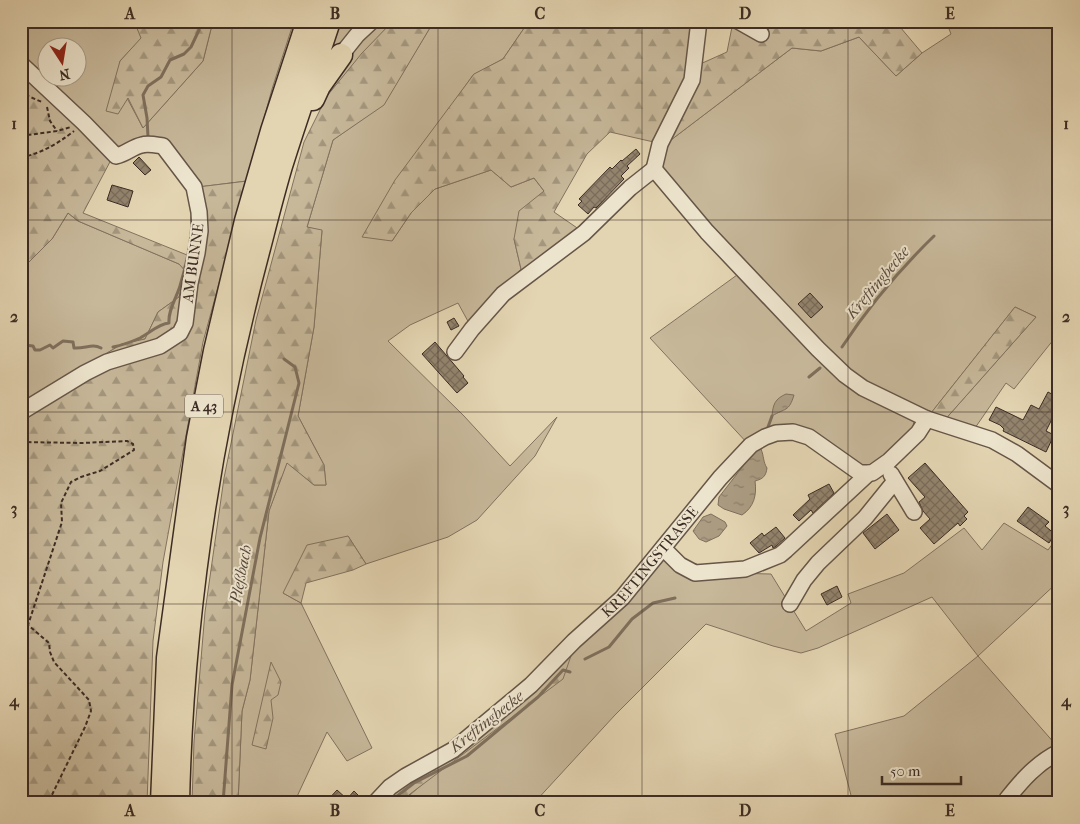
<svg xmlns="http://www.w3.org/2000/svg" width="1080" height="824" font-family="'IM FELL French Canon',serif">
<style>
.green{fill:#c7b89a;stroke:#82725f;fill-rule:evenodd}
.forest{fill:url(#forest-firs);stroke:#82725f}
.water{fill:url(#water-ripples);stroke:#7f6f5c}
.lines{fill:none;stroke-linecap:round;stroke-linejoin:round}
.stream{stroke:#7f6f5c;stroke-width:3}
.building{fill:url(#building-cross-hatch);stroke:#3c2c24}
.minor-casing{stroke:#665648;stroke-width:18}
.highway-casing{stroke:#3c2c24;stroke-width:25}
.path{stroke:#3c2c24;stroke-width:2;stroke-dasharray:4 2.5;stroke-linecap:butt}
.minor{stroke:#ede4cd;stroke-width:15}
.highway{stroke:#e4d5b2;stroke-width:22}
.grid{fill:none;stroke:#3c2c24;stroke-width:1;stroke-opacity:0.55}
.labels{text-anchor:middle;stroke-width:4;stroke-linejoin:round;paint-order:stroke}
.shield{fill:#ede4cd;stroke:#716357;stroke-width:1}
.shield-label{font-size:14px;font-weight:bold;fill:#3c2c24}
.street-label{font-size:15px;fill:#3c2c24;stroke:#ede4cd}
.water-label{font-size:16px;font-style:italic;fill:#58483c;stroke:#ede4cd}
.neatline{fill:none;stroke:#3c2c24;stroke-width:2}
.grid-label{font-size:16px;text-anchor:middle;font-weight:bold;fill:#3c2c24}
</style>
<defs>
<pattern id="forest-firs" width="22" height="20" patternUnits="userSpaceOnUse" patternTransform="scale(1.25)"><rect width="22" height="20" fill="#c7b89a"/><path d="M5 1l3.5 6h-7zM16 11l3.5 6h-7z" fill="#a3967d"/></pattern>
<pattern id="water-ripples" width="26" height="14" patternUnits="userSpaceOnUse" patternTransform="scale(1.25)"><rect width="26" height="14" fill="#ab9c82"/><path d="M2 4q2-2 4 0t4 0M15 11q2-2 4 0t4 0" fill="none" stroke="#8c7f6a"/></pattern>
<pattern id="building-cross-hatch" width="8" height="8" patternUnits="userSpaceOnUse" patternTransform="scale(1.25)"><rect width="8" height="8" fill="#93846e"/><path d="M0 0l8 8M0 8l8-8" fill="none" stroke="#796c5a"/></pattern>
</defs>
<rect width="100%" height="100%" fill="#e4d5b2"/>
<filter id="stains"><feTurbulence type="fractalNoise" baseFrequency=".004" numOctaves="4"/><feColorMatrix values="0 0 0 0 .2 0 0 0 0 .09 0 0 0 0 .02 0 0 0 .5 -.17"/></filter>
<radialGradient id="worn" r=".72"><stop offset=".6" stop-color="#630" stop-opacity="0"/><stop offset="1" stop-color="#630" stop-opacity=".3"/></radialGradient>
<path class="green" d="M21,21H134L142,38L120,61L127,98L143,128L203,61L213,21H294L272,89L247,181L198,187L164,144L127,152L115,147L21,60ZM48,48H78V78H48Z
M340,21H356L352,27L350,37L322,73Z
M378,21H393L361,55L327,96L328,82Z
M434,21H529L503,59L473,75L454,102L392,241L411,213L435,189L491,170L511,187L534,178L544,191L514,239L521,269L470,325L458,303L410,325L388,341L464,416L510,466L557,417L535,456L477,520L448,537L366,564L348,536L283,593L301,603L372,748L347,761L327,732L294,803H238L242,711L250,680L269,511L287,462L314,485H326L324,465L298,416L314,327L322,231L307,227L333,140L384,104Z
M946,21H1059V344L1054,339L1014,389L1006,383L975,428L942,423L1036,317L1015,307L931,413L848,372L660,172L663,146L792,48L821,51L859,37L896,76L922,53L951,34Z
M68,213L78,221L179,264L186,271L179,297L158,312L145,339L122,344L21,405V270L52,239Z
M737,275L777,313L884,406L914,421L912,433C905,440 880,464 873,466C855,470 825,444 810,434L749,445L650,338Z
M1004,523L1048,550L1059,535V581L978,656L1056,745L1059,743V803H853L835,734L904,716L978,656L932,597L818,648L801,653L773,646L706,624L615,715L534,803H401L573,650L665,554L689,575L725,573L771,574L806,631L851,603L848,594L904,573L964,528L982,550Z"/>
<path class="forest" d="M134,21H213L203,61L143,128L128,98L118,114L106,111L120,61L141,38Z
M393,21H434L384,105L333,140L307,227L322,230L314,327L298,416L324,465L326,485H314L287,463L269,511L250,680L242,711L238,803H192L194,742L205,612L224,478L256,320L304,142L327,96L362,53Z
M529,21H694L689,78L658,143L610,132L587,154L554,212L583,232L500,294L521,269L514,239L519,211L544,191L534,178L511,187L491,170L435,189L411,213L392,241L362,237L395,180L474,74L503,59Z
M769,21H895L922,53L896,76L859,37L821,51L792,48L663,146L698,65L727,52L733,22L758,35Z
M21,69L112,158L83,213L187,255L197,236L198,187L247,181L203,342L163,562L153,641L147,803H21V405L122,344L145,339L158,312L179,297L186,272L179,264L78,221L68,213L52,239L21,270Z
M1015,307L1036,317L942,423L931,413Z
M348,536L366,564L353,570L306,583L301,603L283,593L307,545Z
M573,650L563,679L410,794L401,803H377Z
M271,662L281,682L278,695L271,700L273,718L266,749L252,745Z"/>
<path class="water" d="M786,394L794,395C789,412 785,408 772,416C773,404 775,399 786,394Z
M761,449C764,456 763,462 767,468C766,476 763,479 755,481C757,495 754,507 742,515L724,509L718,505L719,497L754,452Z
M711,514L725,522L727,526L719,536L706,542L699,539L693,531L703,517Z"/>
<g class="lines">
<path class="stream" d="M152,138L148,137L147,118L143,95L148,86L161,77L170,60L184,54L191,47L199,30L198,21
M21,346L24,345L33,346L35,350H40L50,345L53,348L63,341L73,342L74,348C85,349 92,343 101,348
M113,347C123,345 131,342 140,338C150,333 158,324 169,323C168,310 176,299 180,286C186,266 192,238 192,217
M842,347C869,306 899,270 934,236
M809,377L820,368
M768,427L772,416
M585,659L609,647L632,619L653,603L675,598
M223,803L232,685L260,538L299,383L295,367L284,359
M388,803L414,783L467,756L538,697L563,670L570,672"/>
</g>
<path class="building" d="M636,149L640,154L627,166L629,168L621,176L624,179L596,208L594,207L588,214L578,205L582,201L579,199L610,167L612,169L621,160L622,161Z
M139,157L151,170L145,175L133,163Z
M112,185L133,191L128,207L107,200Z
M810,293L823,307L811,318L798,304Z
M454,318L459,326L451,330L447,322Z
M435,342L464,376L463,377L468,383L457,393L422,354Z
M1048,392L1059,398V405L1046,431L1054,435L1046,452L1003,431L1004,429L1000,425L989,420L996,407L1023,420L1031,405L1039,409Z
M925,463L968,512L964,516L967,519L960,526L958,523L934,544L920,528L930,519L923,511L919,502L925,497L908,478Z
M829,484L834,493L813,513L811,510L799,521L793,515L810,499L808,495Z
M1028,507L1049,522L1045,526L1055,534L1049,543L1017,521Z
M887,514L899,530L875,549L863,533Z
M776,527L785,538L775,547L773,548L772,545L759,553L750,543L762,533L764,536Z
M837,586L842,597L827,605L821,594Z
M337,790L347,799L354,791L366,803H325Z"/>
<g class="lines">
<g class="minor-casing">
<g id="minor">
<path d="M738,21L761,34"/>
<path d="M341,55L357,35L372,21"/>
<path d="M21,64L84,123L116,156C126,154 132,147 142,145C148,143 156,145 163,146L194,187L199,212L200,231L197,253L190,283L185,323L180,333L160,346L107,362L85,373L21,412"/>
<path d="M654,169L707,232L818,349L845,375L863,388L927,419L992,440L1017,454L1059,485"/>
<path d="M654,169L660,144L692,80L699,21"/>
<path d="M455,352L472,329L503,294L584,233L630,188L654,169"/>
<path d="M891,474L914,512"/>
<path d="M663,548L680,565L695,573L745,569L780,555L786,550L869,473"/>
<path d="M790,604L804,580L818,563L865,518L895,481"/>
<path id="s1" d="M375,803L390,787L406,776L453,750L531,685L574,641L622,598L720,478L751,445L765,437L776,433L793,432L809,437L860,473H872L889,461L918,433L927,419"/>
<path d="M1009,803L1007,799C1022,780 1037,763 1059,752"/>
</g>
</g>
<g class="highway-casing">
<path id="highway" d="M313,99L319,86L341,55
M162,803L168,658L198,438L215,351L246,221L272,131L308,21
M178,803C182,616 211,428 259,248C266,221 273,193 281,166C296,118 313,70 329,21"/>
</g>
<path class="path" d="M21,90L28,96L42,102
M47,107L50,121L57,131
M21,136L57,131L71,127
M21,158C43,152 56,145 74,131
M21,442L82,443L127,441L133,444L134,450L100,471L81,477L71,482L61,503L62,522L28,625L49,643L50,652L54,662L89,700L91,711L85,727L48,803"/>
<use href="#minor" class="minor"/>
<use href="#highway" class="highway"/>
</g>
<path class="grid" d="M232,21V803M438,21V803M642,21V803M848,21V803M21,220H1059M21,412H1059M21,604H1059"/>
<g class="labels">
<rect class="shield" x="185" y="394.5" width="38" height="23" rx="4"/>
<g class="shield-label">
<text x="204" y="411">A 43</text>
</g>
<g class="street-label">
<text transform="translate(193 263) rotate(-82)" y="5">AM BUNNE</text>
<text dy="5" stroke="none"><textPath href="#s1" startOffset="368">KREFTINGSTRASSE</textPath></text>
</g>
<g class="water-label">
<text transform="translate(877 282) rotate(-50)" y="6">Kreftingbecke</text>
<text transform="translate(240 574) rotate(-79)" y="6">Pleßbach</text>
<text transform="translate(486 721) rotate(-38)" y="6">Kreftingbecke</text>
</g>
</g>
<rect width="1080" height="824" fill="none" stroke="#e4d5b2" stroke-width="55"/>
<g transform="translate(62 62) rotate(168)"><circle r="24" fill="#ede4cd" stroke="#a69a89"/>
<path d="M0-4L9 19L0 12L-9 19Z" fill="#8f2418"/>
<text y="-8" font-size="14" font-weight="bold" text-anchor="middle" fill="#3c2c24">N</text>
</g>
<path d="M882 776v8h79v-8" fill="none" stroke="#3c2c24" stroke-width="2.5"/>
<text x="890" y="776" font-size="15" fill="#3c2c24" stroke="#ede4cd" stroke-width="4" paint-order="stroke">50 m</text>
<rect x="28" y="28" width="1024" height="768" class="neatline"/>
<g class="grid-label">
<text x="130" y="19">A</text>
<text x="335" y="19">B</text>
<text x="540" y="19">C</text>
<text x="745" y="19">D</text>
<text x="950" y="19">E</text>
<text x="14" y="129">1</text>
<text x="1066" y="129">1</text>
<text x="14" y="322">2</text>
<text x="1066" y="322">2</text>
<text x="14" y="514">3</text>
<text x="1066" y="514">3</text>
<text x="14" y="706">4</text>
<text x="1066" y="706">4</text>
<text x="130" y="816">A</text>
<text x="335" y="816">B</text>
<text x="540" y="816">C</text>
<text x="745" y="816">D</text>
<text x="950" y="816">E</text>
</g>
<rect width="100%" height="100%" filter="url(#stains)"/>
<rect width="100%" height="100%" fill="url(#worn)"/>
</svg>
